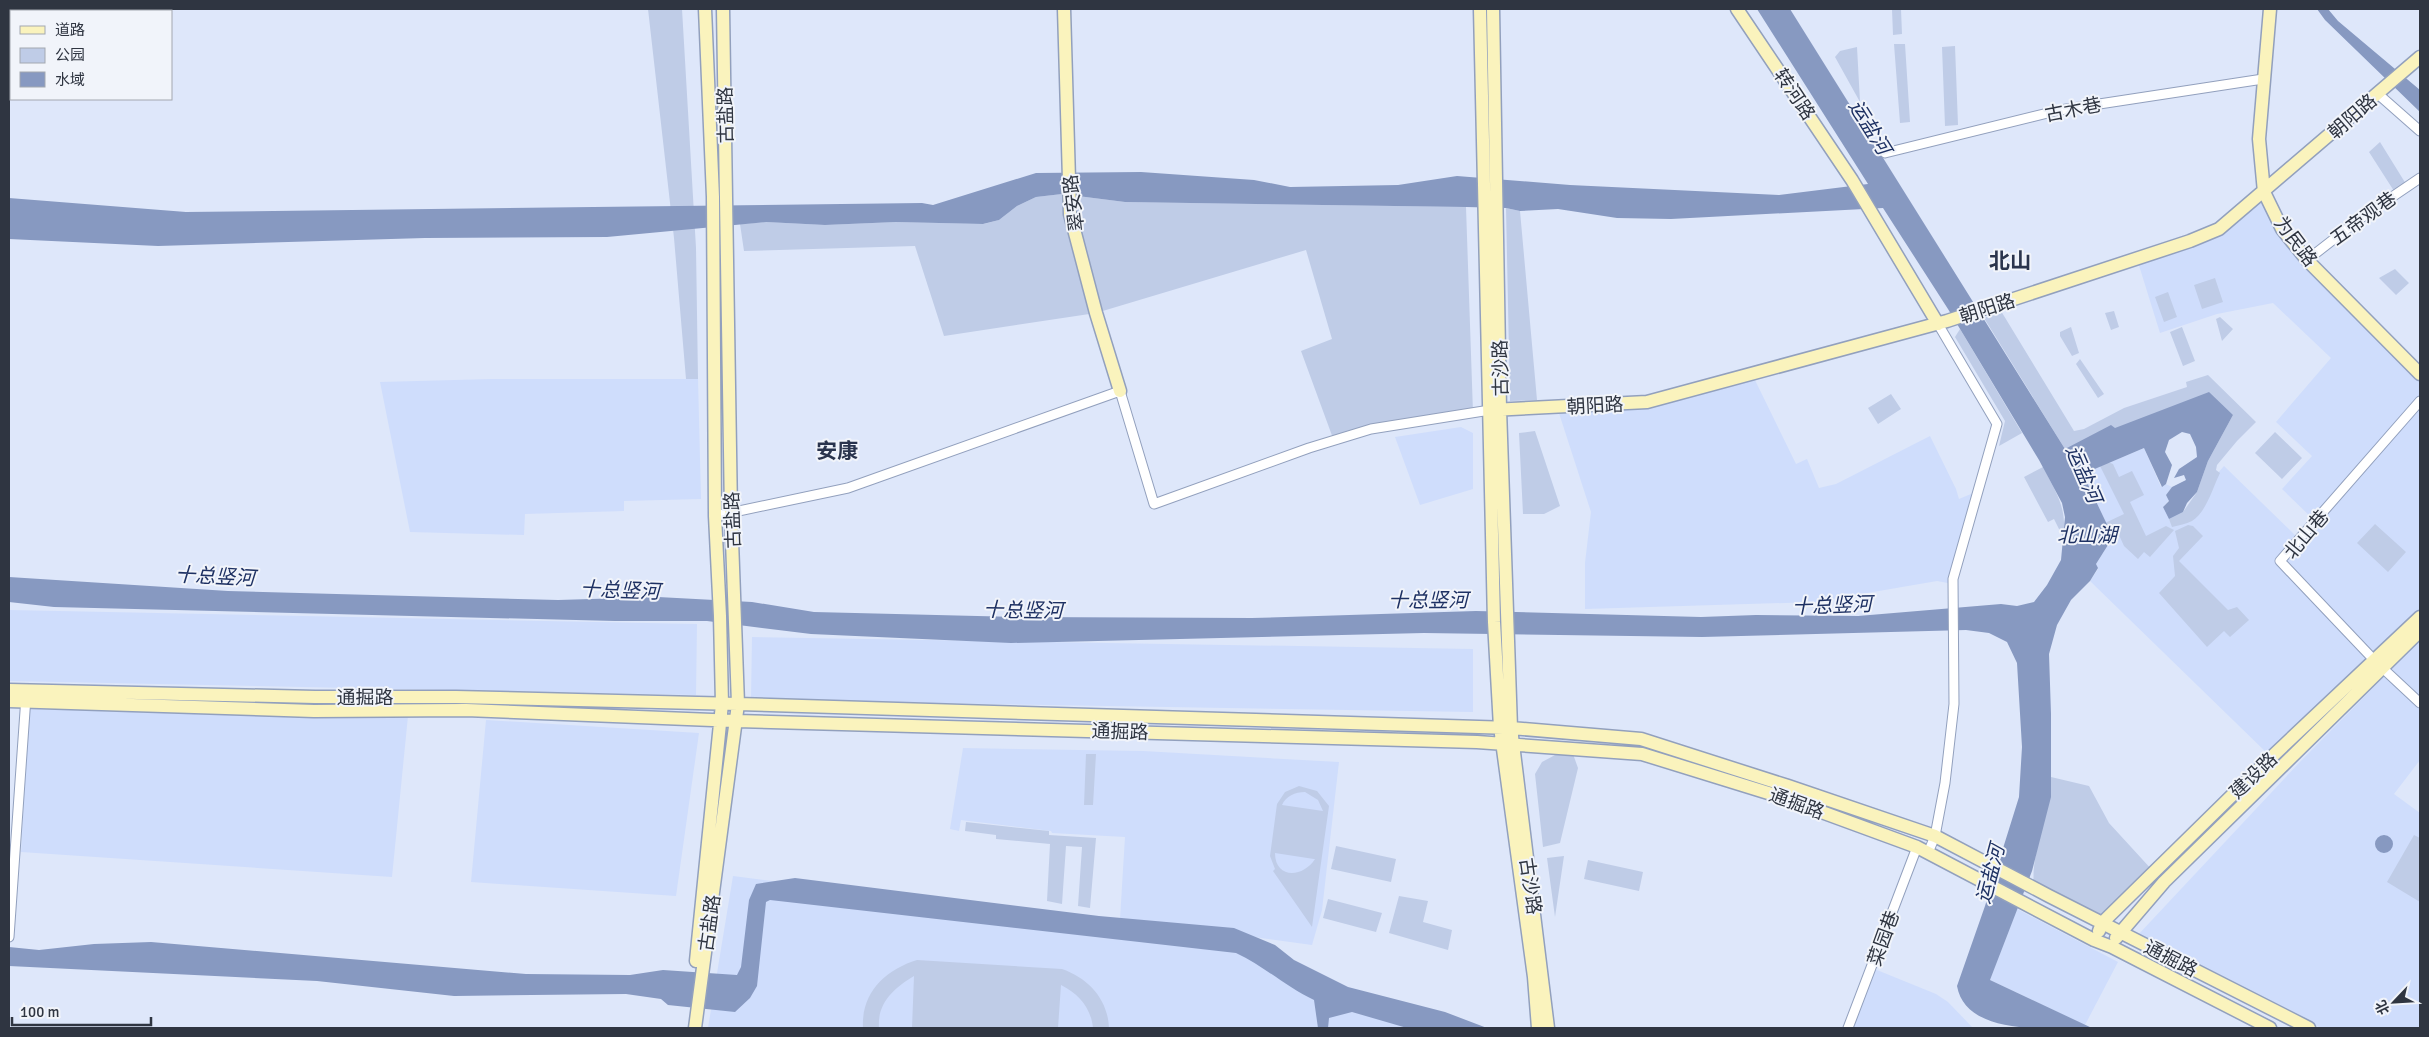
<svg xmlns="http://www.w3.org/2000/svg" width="2429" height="1037" font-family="Signika,'Noto Sans SC',sans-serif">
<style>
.built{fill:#cfddfc}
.green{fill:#bfcce7;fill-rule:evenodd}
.water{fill:#8799c1}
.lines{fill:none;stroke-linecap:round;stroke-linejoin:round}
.street-casing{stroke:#92a0bd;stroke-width:11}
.secondary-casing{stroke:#92a0bd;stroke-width:15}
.street{stroke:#fff;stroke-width:9}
.secondary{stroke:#faf3bd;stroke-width:12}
.labels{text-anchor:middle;stroke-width:4;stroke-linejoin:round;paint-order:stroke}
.street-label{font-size:19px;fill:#2f3541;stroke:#f1f4fa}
.water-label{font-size:20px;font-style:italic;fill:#1e3163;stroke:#f1f4fa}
.quarter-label{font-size:21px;font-weight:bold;fill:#2a344d;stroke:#f1f4fa}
</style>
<rect width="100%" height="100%" fill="#dee7fa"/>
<path class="built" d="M2264,192L2282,229L2420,374V617L2271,757L2090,581L2098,569L2096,564L2113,537L2083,474L2144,448L2161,487L2166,484L2172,487L2166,495L2169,500L2163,507L2184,512L2224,466L2299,539L2315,521L2282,489L2312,456L2276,422L2331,358L2273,303L2217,314L2160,333L2137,259L2190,241Z
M1752,374L1796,464L1807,459L1819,488L1836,484L1930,436L1956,489L1959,499L1978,491L1953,584L1937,581L1815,602L1585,609V563L1591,512L1557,407L1647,402Z
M492,379H698L701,499L624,501V511L525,514L524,535L410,532L380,382Z
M1461,427L1473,433V489L1420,505L1395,437Z
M9,610L697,624L696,695L9,681Z
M752,637L1473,649V712L751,700Z
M2420,640V760L2394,794L2420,813V1028H2321L2137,936L2298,764Z
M29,709L408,716L392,877L21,852Z
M486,720L699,733L676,896L471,882Z
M963,748L1143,751L1339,762L1322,910L1312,945L1120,919L1125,837L1052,833L1051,831L961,820L959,831L950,829Z
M733,876L1116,924L1240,945L1433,1028H708Z
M2017,909L2118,962L2085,1025L1990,980Z
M1872,968L1936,994L1948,1002L1973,1028H1848Z"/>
<path class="green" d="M648,9H682L696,248L698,379H686L674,238Z
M1892,9H1901L1902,34L1893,35Z
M1894,44H1905L1910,122L1900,123Z
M1955,46L1958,125L1945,126L1942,47Z
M1857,47L1860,102L1835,57L1840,51Z
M2380,142L2406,184L2394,191L2369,152Z
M1062,194L1125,202L1466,207L1473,413L1334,441L1301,351L1332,339L1306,250L1096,313L944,336L915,246L744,251L740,224L766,222L825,225L896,222L984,224L999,220L1017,206L1036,197Z
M1506,208L1520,211L1537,400L1510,401Z
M2395,269L2409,283L2396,295L2379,278Z
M2215,278L2223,302L2202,309L2194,285Z
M2168,292L2177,317L2164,322L2155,297Z
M2001,311L2074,431L2084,429L2124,408L2187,387L2186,382L2208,375L2256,422L2237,441L2217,465L2216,470L2220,473C2213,487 2206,513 2192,521C2186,524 2179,525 2172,527L2169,519L2183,512L2197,492L2208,461L2233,415L2080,443L2065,449L1984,318Z
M2114,311L2119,327L2111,330L2105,313Z
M2220,317L2233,329L2222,341L2216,319Z
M2071,327L2079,353L2072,356L2060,336V332Z
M2182,327L2195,361L2183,366L2170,332Z
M1960,329L2022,433L1999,446L2005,421L1955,337Z
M2080,359L2104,394L2098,398L2076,364Z
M1891,394L1901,409L1878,424L1868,408Z
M1535,431L1560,506L1544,514H1523L1519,433Z
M2275,432L2302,458L2282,479L2255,453Z
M2108,462L2113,464L2119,477L2132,471L2144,495L2130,502L2146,536L2166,526L2174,530L2150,557L2144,552L2138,559L2124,546L2119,535L2113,538L2105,523L2124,514L2100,466Z
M2043,467C2058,496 2066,506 2064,539L2054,519L2048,522L2024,477Z
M2375,524L2406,552L2388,572L2357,543Z
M2188,525L2193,526L2203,536L2179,561L2228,610L2237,607L2249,620L2230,637L2224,631L2207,647L2159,593L2175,576L2173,556L2179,548L2175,531Z
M1086,754H1096L1093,805H1084Z
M1557,754H1573L1578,768L1560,843L1543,847L1535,774L1542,762Z
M2051,777L2089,786L2109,823L2153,871L2102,923L2034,888C2030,850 2051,815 2051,777Z
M1299,786L1317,791L1329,806L1312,927L1273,871L1275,869L1270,856L1277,804L1285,792ZM1305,792L1318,800L1323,811L1282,805C1286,796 1295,792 1305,792ZM1275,853L1314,859H1315C1303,878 1275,879 1275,853Z
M966,822L1049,831V835L1096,838L1090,908L1078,906L1082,847L1066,846L1062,904L1047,901L1050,844L996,839V835L965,831Z
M2414,835L2420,838V902L2387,882Z
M1336,846L1396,859L1391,882L1331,869Z
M1564,856L1555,917L1547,858Z
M1588,860L1643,872L1639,891L1584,879Z
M1399,896L1428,901L1423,922L1452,930L1448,950L1389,933Z
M1328,899L1382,913L1376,932L1323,918Z
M917,960L1062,969C1088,978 1108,999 1109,1028H1093C1091,1008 1079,994 1061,985L1058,1028H912L914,976C894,988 877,1003 879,1028H863C861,993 885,970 917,960Z"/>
<path class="water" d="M1757,9H1790L2065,449L2111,425L2115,428L2209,392L2233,415L2208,461L2197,492L2187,503L2183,512L2169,519L2163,507L2169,501L2166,495L2172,487L2186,480L2184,475L2174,478L2179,469L2197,457L2196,447L2190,434L2182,432L2169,440L2165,452L2172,465L2166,484L2162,487L2144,448L2083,474L2113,537L2096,564L2098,568L2090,581L2071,600L2057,625L2049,654L2051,714V797L2032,871L1990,980L2092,1028C2051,1028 1966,1037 1957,986L1985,906L2019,797L2022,747L2017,663L2007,642L1989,633L1966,630L1702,637L1424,633L1011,643L811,634L707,621H615L54,607L9,602V577L228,591L558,600L658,597L752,602L814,612L1019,617L1252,618L1476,611L1701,617L1756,615L1858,616L2001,604L2017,606L2034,602L2047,585L2061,560L2065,517L2062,503L2039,460L1948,309L1883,208L1671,219L1617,218L1558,209L1520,211L1506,208L1466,207L1125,202L1062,194L1036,197L1017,206L999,220L983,224L896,222L825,225L766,222L607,237L425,238L158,246L9,239V198L186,212L922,203L933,205L1036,173L1141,172L1254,180L1290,187L1398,185L1457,176L1570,185L1779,195L1868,184Z
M2317,9H2328L2338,21L2420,90V112L2325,20Z
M2375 844a9 9 0 1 1 18 0a9 9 0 1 1-18 0Z
M795,878L1099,916L1234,928L1275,945L1294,960L1348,987L1445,1012L1487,1028H1407L1352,1012L1329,1018L1328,1028H1318L1314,1000C1286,987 1264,966 1236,953L770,900L766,902L757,986L750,998L735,1012L668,1005L661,999L626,994L454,996L317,981L9,966V947L39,950L94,944L151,942L526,974L630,975L663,970L737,975L741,967L749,900L756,884Z"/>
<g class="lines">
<g class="street-casing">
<path id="street" d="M2378,94L2420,131
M1885,153L2060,110L2263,79
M2307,260L2361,218L2420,178
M1120,391L1154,504L1309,448L1371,429L1490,410
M2420,401L2280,561L2375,661L2420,703
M715,516L848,488L1120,391
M1928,853L1935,836L1945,783L1954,704L1953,579L1997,424L1938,324
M9,937L26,697
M1848,1028L1917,847"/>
</g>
<g class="secondary-casing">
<path id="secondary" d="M1064,9L1070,214L1096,313L1120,391
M1480,9L1494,622L1500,727L1534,977L1538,1028
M1493,9L1500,409L1511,728L1548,1028
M1737,9L1852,180L1938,324
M2270,9L2259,139L2264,192L2282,229L2307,260L2420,374
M1492,410L1647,402L1947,321L2190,241L2219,229L2420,57
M9,690L315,697H456L738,704L1511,728L1641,739L1788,786L1935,836L2049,896L2309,1028
M9,701L314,711L466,710L737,721L1477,742L1642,754L1778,796L1917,847L2094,940L2112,947L2270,1028
M2099,931L2102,923L2262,766L2420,617
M2116,938L2164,882L2420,631
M696,961L722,704L720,616L715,516L713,197L705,9
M695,1028L738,704L731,513L723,9"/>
</g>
<use href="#street" class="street"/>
<use href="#secondary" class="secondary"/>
</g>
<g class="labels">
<g class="street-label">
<text transform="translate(1795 94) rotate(56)" y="7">转河路</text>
<text transform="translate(2073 109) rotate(-11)" y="7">古木巷</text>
<text transform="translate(725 115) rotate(-91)" y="7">古盐路</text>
<text transform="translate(2352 116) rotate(-41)" y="7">朝阳路</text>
<text transform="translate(1073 203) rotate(-97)" y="7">翠安路</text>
<text transform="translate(2363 218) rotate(-36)" y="7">五帝观巷</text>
<text transform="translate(2296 241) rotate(53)" y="7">为民路</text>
<text transform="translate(1987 308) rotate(-18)" y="7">朝阳路</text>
<text transform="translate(1500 368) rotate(-91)" y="7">古沙路</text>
<text transform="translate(1595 405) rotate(-3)" y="7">朝阳路</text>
<text transform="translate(732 520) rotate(-92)" y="7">古盐路</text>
<text transform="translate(2306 534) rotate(-50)" y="7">北山巷</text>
<text x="365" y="704">通掘路</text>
<text transform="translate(1120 731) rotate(2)" y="7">通掘路</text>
<text transform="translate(2253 775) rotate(-44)" y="7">建设路</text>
<text transform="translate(1797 803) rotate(20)" y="7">通掘路</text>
<text transform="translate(1531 886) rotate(82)" y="7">古沙路</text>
<text transform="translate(709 923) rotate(-82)" y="7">古盐路</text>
<text transform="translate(1883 938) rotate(-70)" y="7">菜园巷</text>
<text transform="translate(2171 958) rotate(27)" y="7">通掘路</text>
</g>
<g class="water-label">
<text transform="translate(1870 127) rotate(58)" y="7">运盐河</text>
<text transform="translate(2084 474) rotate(67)" y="7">运盐河</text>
<text x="2087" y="542">北山湖</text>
<text transform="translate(215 576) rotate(3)" y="7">十总竖河</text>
<text transform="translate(620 590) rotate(2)" y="7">十总竖河</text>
<text x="1428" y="607">十总竖河</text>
<text transform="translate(1832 605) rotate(-2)" y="7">十总竖河</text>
<text transform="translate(1023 610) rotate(1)" y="7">十总竖河</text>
<text transform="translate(1990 874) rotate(-75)" y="7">运盐河</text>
</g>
<g class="quarter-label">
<text x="2010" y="268">北山</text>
<text x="837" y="458">安康</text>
</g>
</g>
<rect width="2429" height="1037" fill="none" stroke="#2f3541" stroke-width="20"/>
<rect x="10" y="10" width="162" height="90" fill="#f1f4fa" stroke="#a3a8b0"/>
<rect x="20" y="26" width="25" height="8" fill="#faf3bd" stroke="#a3a8b0"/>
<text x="55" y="35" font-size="15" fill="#2f3541">道路</text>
<rect x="20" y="48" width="25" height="15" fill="#bfcce7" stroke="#a3a8b0"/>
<text x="55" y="60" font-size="15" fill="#2f3541">公园</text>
<rect x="20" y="72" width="25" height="15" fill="#8799c1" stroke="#a3a8b0"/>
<text x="55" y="85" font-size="15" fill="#2f3541">水域</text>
<g transform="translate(2394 1002) rotate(245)" stroke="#f1f4fa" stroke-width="4" paint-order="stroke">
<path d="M0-4L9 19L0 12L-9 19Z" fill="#2f3541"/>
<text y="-8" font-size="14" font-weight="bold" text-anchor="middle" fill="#2f3541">北</text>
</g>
<path d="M12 1017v8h139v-8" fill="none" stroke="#2f3541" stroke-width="2.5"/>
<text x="20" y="1017" font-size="15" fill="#2f3541" stroke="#f1f4fa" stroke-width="4" paint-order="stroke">100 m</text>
</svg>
